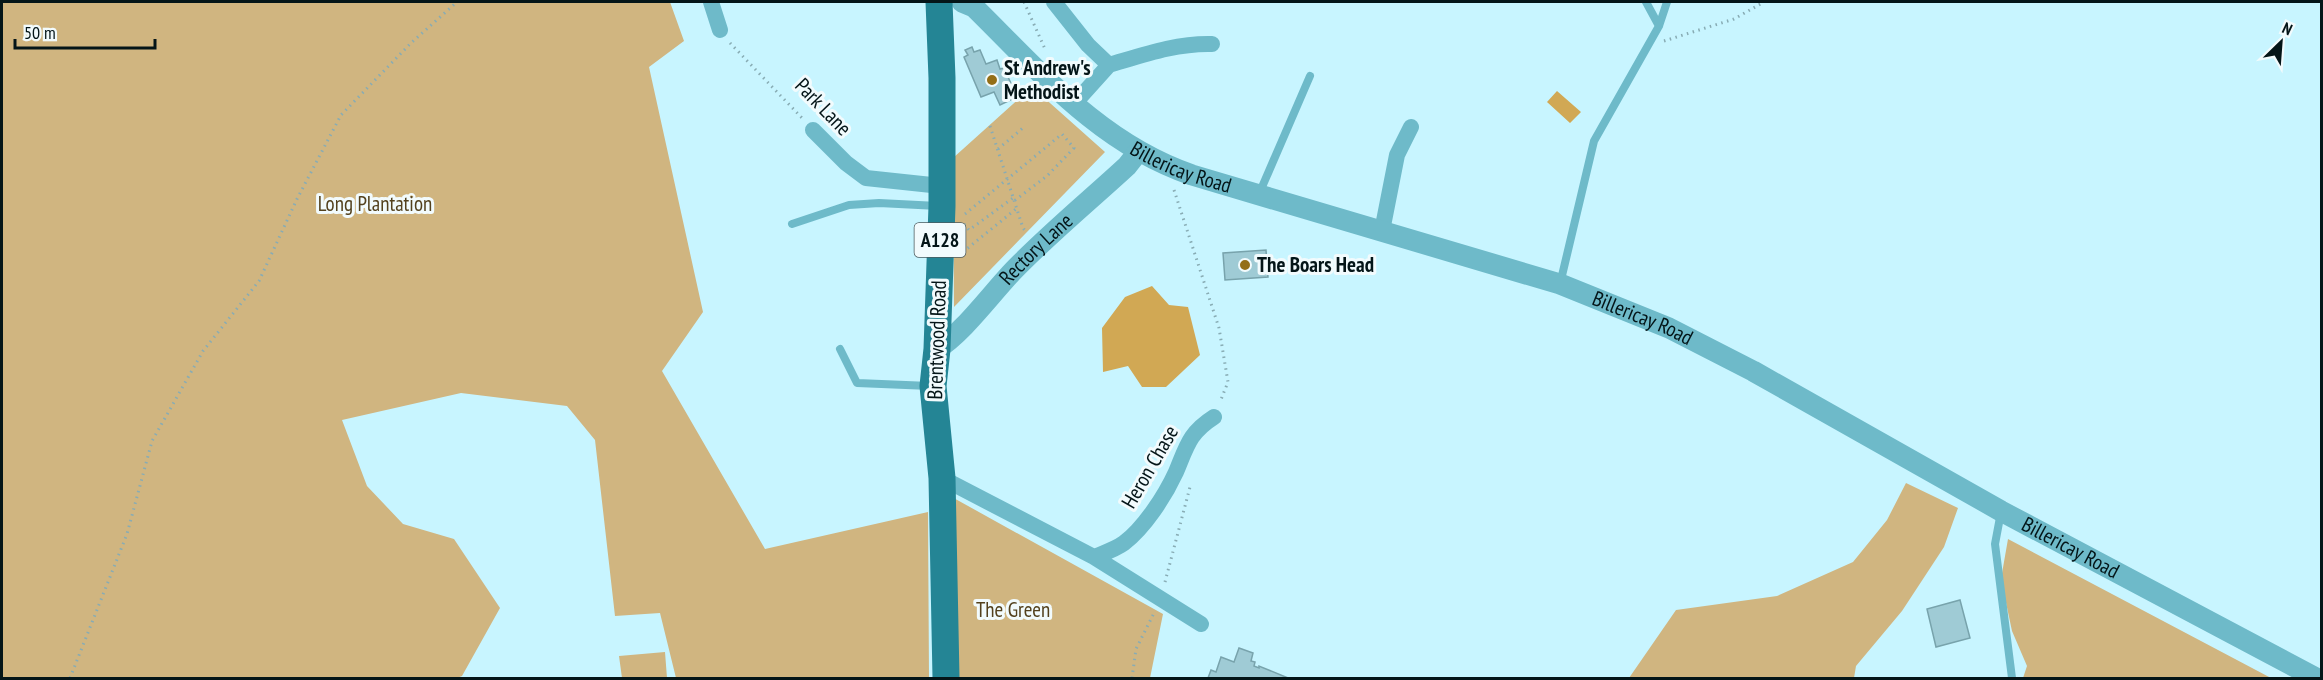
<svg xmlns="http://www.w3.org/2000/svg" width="2323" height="680" font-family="'PT Sans Narrow',sans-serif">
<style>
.green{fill:#d0b580}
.water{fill:#d1a854}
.building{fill:#9fcbd5;stroke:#78a3ac;stroke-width:1.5}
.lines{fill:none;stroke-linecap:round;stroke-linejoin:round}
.path{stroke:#88acb4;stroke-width:3;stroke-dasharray:1.5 4.5;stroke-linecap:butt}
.service{stroke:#6ebac9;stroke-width:8}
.minor{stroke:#6ebac9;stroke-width:16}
.tertiary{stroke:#6ebac9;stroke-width:21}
.primary{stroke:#248595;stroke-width:27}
.poi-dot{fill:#946f17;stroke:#f2fbfd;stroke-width:2}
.labels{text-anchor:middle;stroke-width:6;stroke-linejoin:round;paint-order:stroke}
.shield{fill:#f2fbfd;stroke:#4b5a5d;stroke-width:1.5}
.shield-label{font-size:20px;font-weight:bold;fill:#041518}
.poi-label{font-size:21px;font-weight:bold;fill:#041518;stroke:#f2fbfd;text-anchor:start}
.street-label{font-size:21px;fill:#041518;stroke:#f2fbfd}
.park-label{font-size:21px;fill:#53411d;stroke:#f2fbfd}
</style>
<rect width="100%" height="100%" fill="#c8f5ff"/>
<path class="green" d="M2,2H670L684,41L649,67L703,312L662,371L765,549L928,512L929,678H676L660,613L615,616L595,440L567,406L461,393L342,420L367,486L403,524L454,539L500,608L462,676L457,678H2Z
M1032,87L1105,152L954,307L953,158Z
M1906,483L1958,508L1944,547L1902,611L1856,666L1854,678H1629L1676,610L1777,596L1853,562L1887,520Z
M941,491L1163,614L1150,678H946Z
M2008,539L2271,678H2023L2027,666L2012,631L2001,579Z
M665,652L667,678H622L619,656Z"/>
<path class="water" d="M1557,91L1581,112L1570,123L1547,102Z
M1152,286L1169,305L1188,307L1200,355L1166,387H1142L1128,366L1103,372L1102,328L1125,297Z"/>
<path class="building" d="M972,47L974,52L980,50L986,64L997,60L1000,69L1004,68L1017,97L1000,105L994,92L981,97L964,57L968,55L965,50Z
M1266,250L1268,277L1225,280L1223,253Z
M1960,600L1970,638L1936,647L1927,609Z
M1239,648L1253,653L1251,661L1255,662L1254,666L1259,668V666L1288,678H1208L1211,670L1216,672L1221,657L1234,662Z"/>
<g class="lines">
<path class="path" d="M1024,2L1045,49
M1664,41L1734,19L1764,2
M730,43L803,119
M990,126L1023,228L1027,233
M998,149L1024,127
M1174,190L1219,328L1228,382L1220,402
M965,214L1062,134L1074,148L1047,176L1014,201
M964,224L969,230L1013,198
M963,252L1016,209
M1165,582L1190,487
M70,678L127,534L152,441L203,351L259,281L297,199L341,115L411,43L457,2
M1132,678L1136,649L1154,613"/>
<path class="service" d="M1646,2L1659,26
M1259,194L1310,76
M792,224L849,205L879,203L938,206
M1560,284L1594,141L1659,26L1667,2
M840,349L857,383L930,386
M2001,512L1995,544L2012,678"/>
<path class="minor" d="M711,2L720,30
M1054,2L1088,45L1109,65C1143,55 1176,43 1212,44
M1073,105L1109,65
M813,130L846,163L866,178L941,186
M1382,231L1397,155L1411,127
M942,478L1094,557L1201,624
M1094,557C1104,553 1116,549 1124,543C1144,528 1165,496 1176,472C1187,446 1189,433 1214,417"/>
<g class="tertiary">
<path id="s1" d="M962,2L974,7C1041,73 1101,144 1192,175L1560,284L1669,328L1753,371L2001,511L2316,678"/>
<path id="s2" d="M937,349C963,333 991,294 1014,270C1050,233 1089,201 1127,166L1138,152"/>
</g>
<path class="primary" d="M939,2L942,78V206L937,349L933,386L942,478L946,678"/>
</g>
<g class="poi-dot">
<circle cx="992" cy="80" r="6"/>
<circle cx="1245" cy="265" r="6"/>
</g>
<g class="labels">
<rect class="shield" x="914.5" y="223" width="51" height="34" rx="4.5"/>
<g class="shield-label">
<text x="940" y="247">A128</text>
</g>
<g class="poi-label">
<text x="1004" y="75">St Andrew's<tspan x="1004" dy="24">Methodist</tspan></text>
<text x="1257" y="272">The Boars Head</text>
</g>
<g class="street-label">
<text transform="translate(823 107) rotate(46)" y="7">Park Lane</text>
<text dy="7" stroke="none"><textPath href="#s1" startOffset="278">Billericay Road</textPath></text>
<text dy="7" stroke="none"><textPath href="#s2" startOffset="141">Rectory Lane</textPath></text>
<text dy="7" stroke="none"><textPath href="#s1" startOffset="764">Billericay Road</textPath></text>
<text transform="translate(937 340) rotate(-88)" y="7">Brentwood Road</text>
<text transform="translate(1150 467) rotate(-60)" y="7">Heron Chase</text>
<text dy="7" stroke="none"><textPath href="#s1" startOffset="1250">Billericay Road</textPath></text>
</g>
<g class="park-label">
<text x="375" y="211">Long Plantation</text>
<text x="1013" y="617">The Green</text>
</g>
</g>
<rect width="2323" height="680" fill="none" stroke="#041518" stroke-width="6"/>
<g transform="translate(2281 42) rotate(25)" stroke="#f2fbfd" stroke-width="4.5" paint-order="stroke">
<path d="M0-4.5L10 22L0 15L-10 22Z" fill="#041518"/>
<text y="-9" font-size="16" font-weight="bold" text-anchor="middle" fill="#041518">N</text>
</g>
<path d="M15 39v9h140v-9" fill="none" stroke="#041518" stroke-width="3"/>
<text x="24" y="39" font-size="18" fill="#041518" stroke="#f2fbfd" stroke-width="4.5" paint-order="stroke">50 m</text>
</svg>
